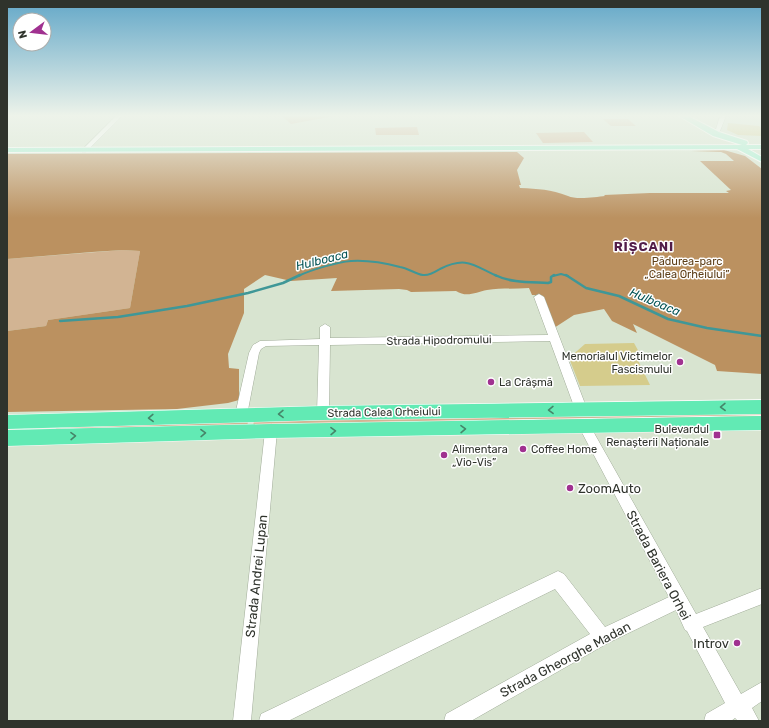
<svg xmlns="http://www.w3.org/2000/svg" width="769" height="728" font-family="Rubik,sans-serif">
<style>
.green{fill:#d2b493}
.forest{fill:#bb9160}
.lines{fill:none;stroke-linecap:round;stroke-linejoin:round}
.stream-far1{stroke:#3f9797;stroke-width:2}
.stream{stroke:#3f9797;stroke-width:2.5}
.building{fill:#d5cc8c}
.minor-casing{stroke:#a1ac99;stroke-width:1}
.major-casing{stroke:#fff;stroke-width:2}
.highway-casing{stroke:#fff;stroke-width:1}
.minor{fill:#fff;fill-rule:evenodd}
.major{fill:#a1f2d2;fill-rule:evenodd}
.highway{fill:#62eab4;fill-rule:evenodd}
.oneway{stroke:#468569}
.poi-dot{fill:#a03190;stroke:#fff;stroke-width:1.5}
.labels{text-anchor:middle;stroke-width:3;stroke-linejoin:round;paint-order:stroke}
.park-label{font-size:11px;fill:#5e3f19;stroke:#fff}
.street-label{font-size:11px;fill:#2f332c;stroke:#fff}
.poi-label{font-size:11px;fill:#2f332c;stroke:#fff;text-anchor:start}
.water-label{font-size:12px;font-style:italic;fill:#055455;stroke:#fff}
.far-district-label{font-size:13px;font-weight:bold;letter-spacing:1px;fill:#521d49;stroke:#fff}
.near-poi-label{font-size:13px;fill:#2f332c;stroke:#fff;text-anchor:start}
.near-street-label{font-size:13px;fill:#2f332c;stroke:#fff}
</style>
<rect width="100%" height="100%" fill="#d8e4d0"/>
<path class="green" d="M282,116H334L291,124Z
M603,119H628L636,126H611Z
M417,127L419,135H376L375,128Z
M584,132L593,142L543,143L536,133Z
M123,250L140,251L130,308L48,320L46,326L7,331V259Z
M762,413V417L253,426L254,421Z
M248,422L247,426L55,430L57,427Z"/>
<path class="forest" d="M724,150L745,156L762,169V374L717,371L715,365L633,324L637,333L612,321L604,309L574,315L554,328L542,295H532L529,288C515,289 501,288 487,290C476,292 467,298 456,291L411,292L407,290L399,289L331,291L337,278L291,281L265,275L244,289V313L228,354L229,368L239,369V400L228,403L177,409L7,412V331L46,326L48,320L130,308L140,251L123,250L92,252L7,259V154L517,152L524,158L517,170L521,185H519L520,188C539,189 550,189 568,196C576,200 596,197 605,196L604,195L650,193H729L726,191L731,190L700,161H734L726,154L721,152L691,151Z"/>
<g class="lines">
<path class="stream-far1" d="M298,276C311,270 337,262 351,261C367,260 385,263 400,267C408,268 415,274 423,275C429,276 435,272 440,269C466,256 473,265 497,276
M553,276L561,274L568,276"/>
<path class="stream" d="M495,275C511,283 530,282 548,283L551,282V277L554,275
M566,275L586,288L619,296L668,319L707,328L762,336
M60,321L118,317L187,306L248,293L283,283L300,275"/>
</g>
<path class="building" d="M728,123L759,126L762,129V136L738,135L727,130Z
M634,343L639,352H634L650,385L580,386L569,358L585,344Z"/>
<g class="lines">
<g class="minor-casing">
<path id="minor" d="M116,116H122L86,152H82V150Z
M720,116H726L720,131L709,132V130L716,129Z
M539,294L544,297L587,409L585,412L581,413L577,412L575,409L550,341L330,345L329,413L327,416L323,418L319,416L317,413L319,345L266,346L261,349L259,353L247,415L245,418L241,420L237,418L235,415L249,353L253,345L260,341L320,339V327L325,324L330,327V338L548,335L534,297Z
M585,422L589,424L696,614L762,588V604L703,627L741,694L762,682V701L752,708L759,721H738L735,718L731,721H704L706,714L725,703L687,631L685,630L676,610L608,643L471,721H444L446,714L590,634L555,589L288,721H259L261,714L558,571L564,574L605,627L669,597L579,427L581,424Z
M271,426L275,428L277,431L251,721H233L265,431L267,428Z"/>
</g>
<g class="major-casing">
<path id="major" d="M679,116H688L719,132L747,141L748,143L746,145H762V149H748L762,157V162L737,149L7,152V148L742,145L713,136Z"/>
</g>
<g class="highway-casing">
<path id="highway" d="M762,400V414L323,420L7,429V415L323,406Z
M762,416V430L271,438L7,446V430L271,424Z"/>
</g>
<use href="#minor" class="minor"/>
<use href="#major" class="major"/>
<use href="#highway" class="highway"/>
</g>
<defs><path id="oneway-chevron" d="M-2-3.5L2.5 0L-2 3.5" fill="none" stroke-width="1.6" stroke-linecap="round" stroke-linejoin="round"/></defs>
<g class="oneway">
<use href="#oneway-chevron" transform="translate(723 407) rotate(179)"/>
<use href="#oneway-chevron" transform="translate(551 410) rotate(179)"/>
<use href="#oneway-chevron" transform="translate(281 414) rotate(179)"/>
<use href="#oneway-chevron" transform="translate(151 418) rotate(178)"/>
<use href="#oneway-chevron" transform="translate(463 429) rotate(-1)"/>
<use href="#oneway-chevron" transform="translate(333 431) rotate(-1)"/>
<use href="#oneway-chevron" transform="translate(203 433) rotate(-1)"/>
<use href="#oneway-chevron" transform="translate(73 436) rotate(-1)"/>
</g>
<linearGradient id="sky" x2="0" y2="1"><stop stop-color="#64a8c8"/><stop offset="0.53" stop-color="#edf3ea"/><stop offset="1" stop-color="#edf3ea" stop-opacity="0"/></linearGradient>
<rect width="769" height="218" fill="url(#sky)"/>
<g class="poi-dot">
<circle cx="680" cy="362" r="4"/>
<circle cx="491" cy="382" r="4"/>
<rect x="713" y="431" width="8" height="8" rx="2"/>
<circle cx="523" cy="449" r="4"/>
<circle cx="444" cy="455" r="4"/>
<circle cx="570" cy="488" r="4"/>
<circle cx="737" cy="643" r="4"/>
</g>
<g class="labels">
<g class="park-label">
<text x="687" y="265">Pădurea-parc<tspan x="687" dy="13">„Calea Orheiului”</tspan></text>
</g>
<g class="street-label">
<text transform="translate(439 340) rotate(-1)" y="4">Strada Hipodromului</text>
<text transform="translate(384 412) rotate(-1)" y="4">Strada Calea Orheiului</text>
</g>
<g class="poi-label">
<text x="672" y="360" text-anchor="end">Memorialul Victimelor<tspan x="672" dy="13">Fascismului</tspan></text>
<text x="499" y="386">La Crâșmă</text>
<text x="709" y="433" text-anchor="end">Bulevardul<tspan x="709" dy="13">Renașterii Naționale</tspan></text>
<text x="452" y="453">Alimentara<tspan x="452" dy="13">„Vio-Vis”</tspan></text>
<text x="531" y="453">Coffee Home</text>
</g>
<g class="water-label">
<text transform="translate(322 260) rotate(-14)" y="4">Hulboaca</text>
<text transform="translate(655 302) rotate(23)" y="4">Hulboaca</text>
</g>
<g class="far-district-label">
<text x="644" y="251">RÎȘCANI</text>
</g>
<g class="near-poi-label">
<text x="578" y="493">ZoomAuto</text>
<text x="729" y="648" text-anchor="end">Introv</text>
</g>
<g class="near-street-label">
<text transform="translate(659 565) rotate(62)" y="5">Strada Bariera Orhei</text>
<text transform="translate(256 576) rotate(-84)" y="5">Strada Andrei Lupan</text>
<text transform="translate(565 659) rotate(-28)" y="5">Strada Gheorghe Madan</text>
</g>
</g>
<rect width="769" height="728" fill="none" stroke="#2f332c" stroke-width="16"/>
<g transform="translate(32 32) rotate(255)"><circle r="19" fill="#ffffff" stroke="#acadab"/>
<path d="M0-3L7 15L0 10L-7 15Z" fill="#a03190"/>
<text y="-6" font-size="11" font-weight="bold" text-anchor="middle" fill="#2f332c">N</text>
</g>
</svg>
